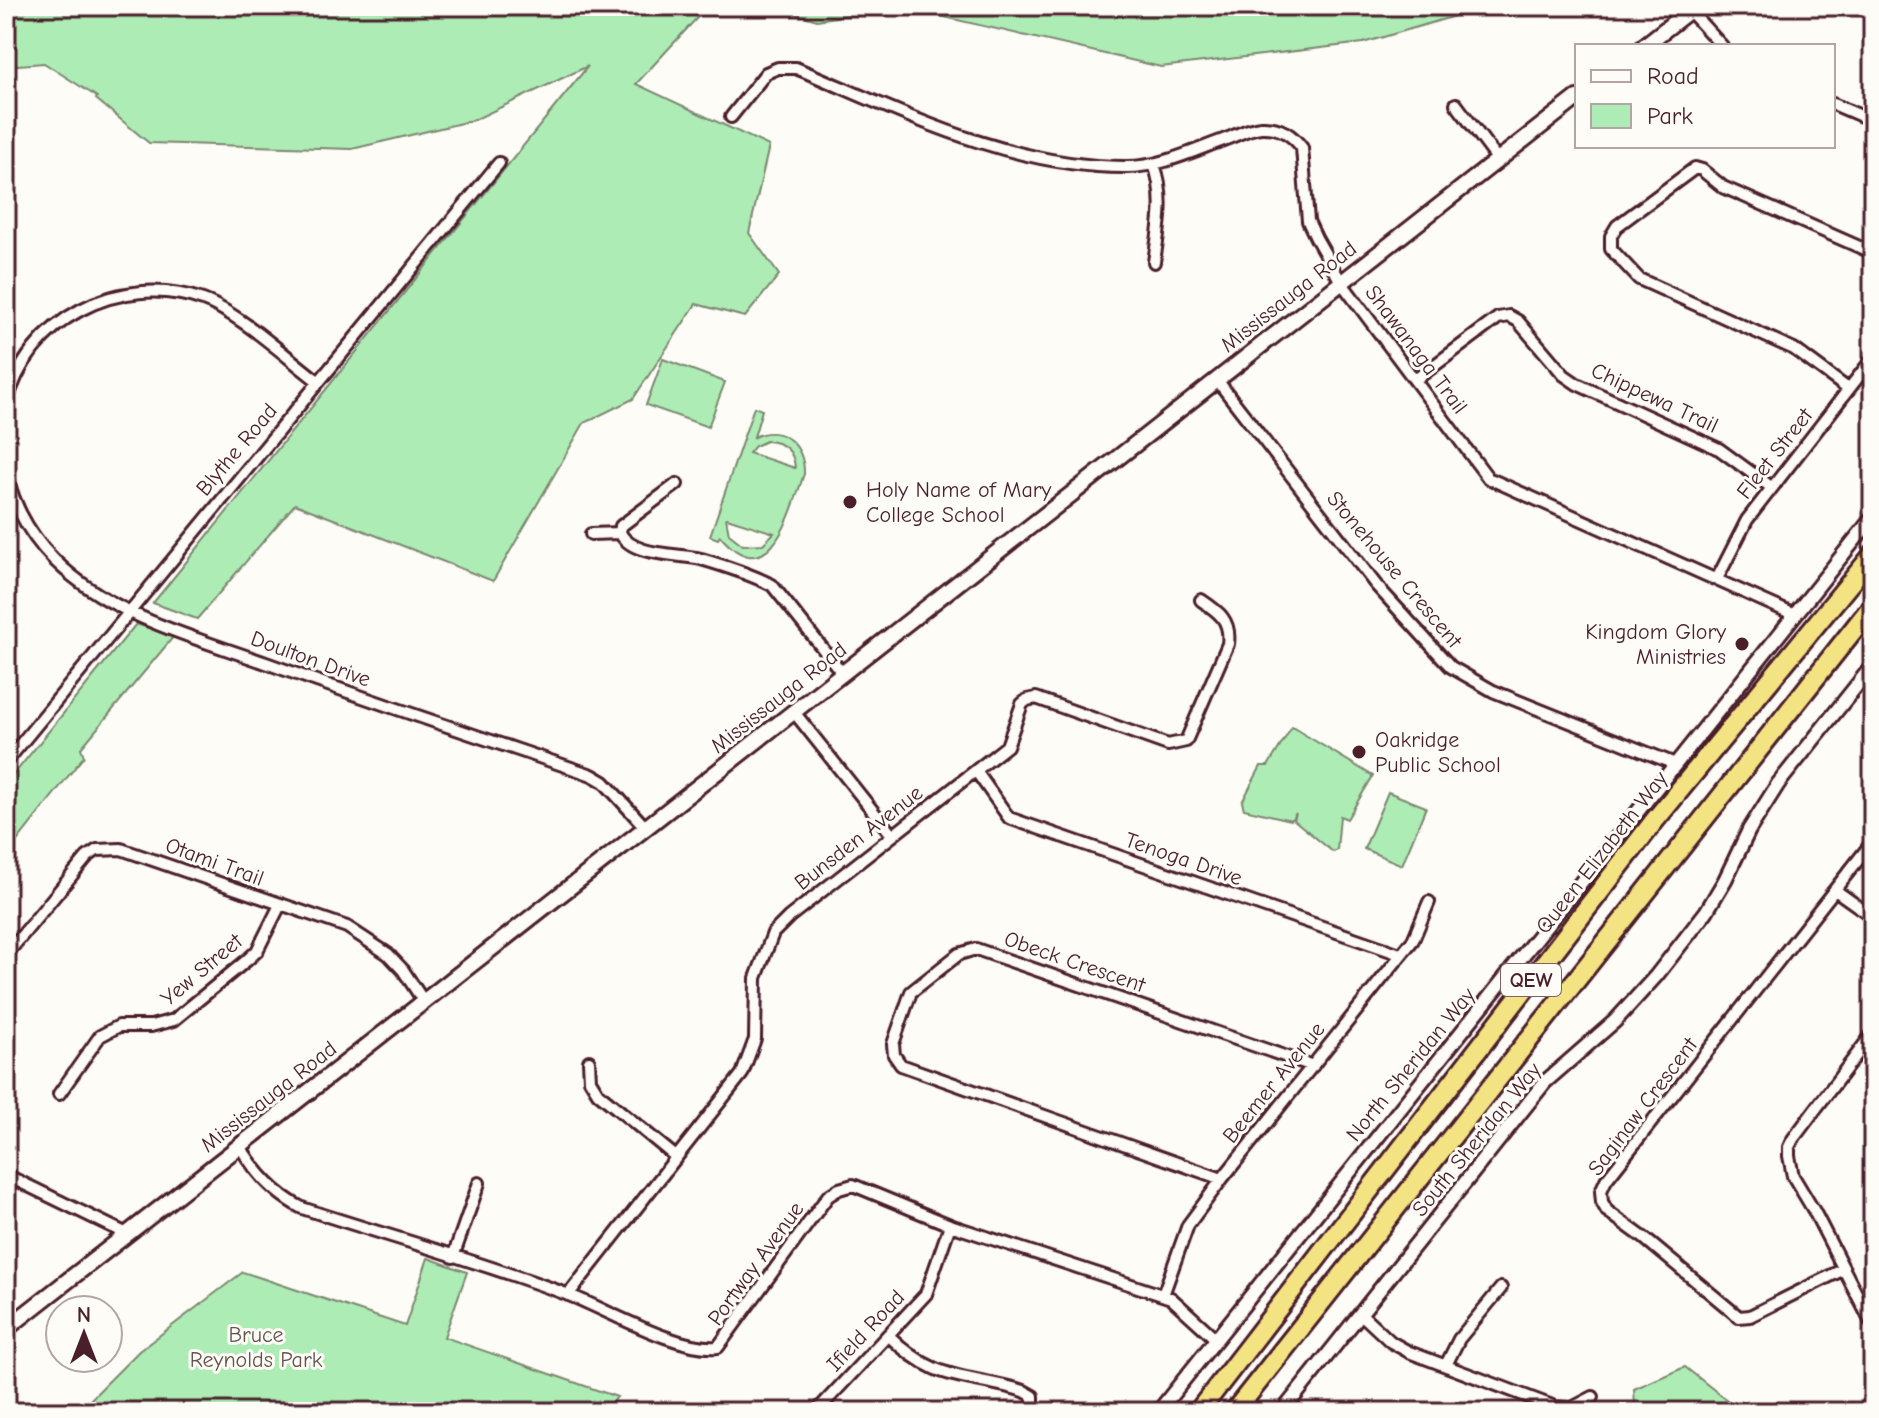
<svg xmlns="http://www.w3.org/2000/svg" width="1879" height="1418" font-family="'Comic Neue',sans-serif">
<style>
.green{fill:#adedb5;stroke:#7c8670;stroke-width:2;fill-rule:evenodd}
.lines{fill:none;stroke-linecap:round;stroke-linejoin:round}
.minor-casing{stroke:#4a1f2b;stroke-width:16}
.tertiary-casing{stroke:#4a1f2b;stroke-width:18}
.secondary-casing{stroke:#4a1f2b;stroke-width:20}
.motorway-casing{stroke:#4a1f2b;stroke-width:24}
.minor{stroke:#fdfcf7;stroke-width:10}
.tertiary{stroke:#fdfcf7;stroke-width:12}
.secondary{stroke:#fdfcf7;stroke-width:14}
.motorway{stroke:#f4e382;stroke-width:18}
.poi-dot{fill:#4a1f2b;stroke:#fdfcf7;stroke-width:3}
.labels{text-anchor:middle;stroke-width:6;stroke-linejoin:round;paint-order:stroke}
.shield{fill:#fdfcf7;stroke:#806168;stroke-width:2}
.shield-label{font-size:20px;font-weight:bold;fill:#4a1f2b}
.street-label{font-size:22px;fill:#4a1f2b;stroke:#fdfcf7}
.poi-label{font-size:22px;fill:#4a1f2b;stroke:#fdfcf7;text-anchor:start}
.park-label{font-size:22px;fill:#63524e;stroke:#fdfcf7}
</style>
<rect width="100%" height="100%" fill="#fdfcf7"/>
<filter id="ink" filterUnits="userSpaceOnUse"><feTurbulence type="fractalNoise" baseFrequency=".0125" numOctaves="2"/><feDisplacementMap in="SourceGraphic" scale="16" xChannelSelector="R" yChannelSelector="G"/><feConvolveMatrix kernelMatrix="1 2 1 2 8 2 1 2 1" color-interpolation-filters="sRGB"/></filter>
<g filter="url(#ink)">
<path class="green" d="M6,6H708L636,84L769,146L749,233L779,275L745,317L696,304L633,399L584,423L493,581L295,504L197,619L153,603L588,66L474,120L352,149L149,143L96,99L97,97L44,63L6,66Z
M770,6H1489L1363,43L1161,67L901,7L817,20Z
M663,359L725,382L708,427L646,405Z
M754,407L762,410L754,437C782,424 805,445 804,474C791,510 771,595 720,536L718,539L710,536ZM766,441C783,442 794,450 795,468L749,453L755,446ZM726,518H727L774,533L763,544L743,545L729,534Z
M136,624L174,636L81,748L84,756L6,855V784Z
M1292,727L1373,776L1347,819L1340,816L1337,850L1333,852L1294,820L1296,813L1291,820L1244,809L1242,802L1261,766H1268Z
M1388,792L1426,807L1402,865L1364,849Z
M428,1258L467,1272L444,1337L617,1397L605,1412H78L139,1351L243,1272L405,1326Z
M1685,1367L1742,1412H1643L1635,1407L1634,1389Z"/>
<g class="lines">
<g class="minor-casing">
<path id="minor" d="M1689,10L1722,46
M1456,104L1498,160
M1833,104L1873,121
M731,117L766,73L778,68H796C901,112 1010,168 1127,167C1161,167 1195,150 1226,139C1237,135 1249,128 1261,127C1279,126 1292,134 1302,148L1308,221L1316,238L1341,282L1488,478L1795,615
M1154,262C1159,226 1166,199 1154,164
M1217,380L1376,585L1451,667L1493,691L1675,764
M1415,380L1498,318L1509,316L1518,321L1564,375L1577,384L1719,449L1771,487
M1848,389L1794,349L1639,279L1611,249V236L1617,226L1695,168L1702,170L1723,187L1873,253
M6,406C26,320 119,271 203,300C239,313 286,357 318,381
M6,472C14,510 35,544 64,569C121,619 196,638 266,663C374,702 483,738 592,775L604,782L646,828
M677,484L621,526L620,533C633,557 677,553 701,559C725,566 750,574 772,585L843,674
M591,534L620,533
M1717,579L1747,520L1873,358
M794,712L892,835
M6,762L499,163
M976,771L1009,818L1400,954
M1835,890L1873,917
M6,955L87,857L97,850L121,849L347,927L388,954L403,970L424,1002
M1873,1033L1793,1139L1789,1147V1156L1793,1176L1814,1211L1873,1326
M589,1061L590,1080L598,1093L676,1157
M59,1094L100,1036L119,1026H151L174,1020L246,961L257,951L280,905
M240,1146C255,1172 275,1194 302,1208C391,1237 482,1262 569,1295C610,1311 677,1351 718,1347L828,1196L839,1189L853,1185L950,1225L1171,1298L1216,1339
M6,1175L127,1234
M1222,1179L901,1065L894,1055L893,1044L911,992L959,954L976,949L1313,1066
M453,1257L479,1183
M1844,1269L1750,1316L1739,1317L1644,1238L1607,1211L1602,1202L1601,1191L1606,1180L1873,841
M568,1295L742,1074L755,1039L756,978L773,933L789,917L1007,746L1022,704L1027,700L1036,698L1168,745L1186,741L1228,644C1231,620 1219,612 1201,600
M1163,1295L1188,1225L1222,1179L1413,940L1429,902
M1361,1314L1391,1342L1409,1352L1555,1407L1572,1408L1593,1397
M888,1335C938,1384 962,1373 1024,1391L1033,1396V1412
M1446,1365L1459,1339L1501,1288
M816,1412L926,1294L950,1225"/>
</g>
<g class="tertiary-casing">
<path id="tertiary" d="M1158,1412L1873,517
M1282,1412L1545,1082L1615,1021L1656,976L1706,912L1725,880L1749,830L1778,784L1873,665"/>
</g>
<g class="secondary-casing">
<path id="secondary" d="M1644,46L1695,6
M6,1329L1577,98"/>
</g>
<g class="motorway-casing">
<path id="motorway" d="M1198,1412L1655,820L1873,555
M1234,1412L1873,605"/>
</g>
<use href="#minor" class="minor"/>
<use href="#tertiary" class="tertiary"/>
<use href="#secondary" class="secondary"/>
<use href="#motorway" class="motorway"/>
</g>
</g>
<g class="poi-dot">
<circle cx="850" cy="502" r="8"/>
<circle cx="1742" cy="644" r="8"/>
<circle cx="1359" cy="752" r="8"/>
</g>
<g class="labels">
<rect class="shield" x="1501" y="964" width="60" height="32" rx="6"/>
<g class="shield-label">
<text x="1531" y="987">QEW</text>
</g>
<g class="street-label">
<text transform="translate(1288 296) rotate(-38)" y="8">Mississauga Road</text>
<text transform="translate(1417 349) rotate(53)" y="8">Shawanaga Trail</text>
<text transform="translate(1655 397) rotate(25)" y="8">Chippewa Trail</text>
<text transform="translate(236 449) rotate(-50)" y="8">Blythe Road</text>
<text transform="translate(1774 453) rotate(-52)" y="8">Fleet Street</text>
<text transform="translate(1395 569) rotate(50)" y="8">Stonehouse Crescent</text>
<text transform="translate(311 658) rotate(20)" y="8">Doulton Drive</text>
<text transform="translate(778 697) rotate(-38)" y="8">Mississauga Road</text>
<text transform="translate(858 837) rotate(-38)" y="8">Bunsden Avenue</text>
<text transform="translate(1601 852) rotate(-52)" y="8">Queen Elizabeth Way</text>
<text transform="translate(1184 858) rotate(19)" y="8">Tenoga Drive</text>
<text transform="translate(215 861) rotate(20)" y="8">Otami Trail</text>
<text transform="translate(1075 961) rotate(19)" y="8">Obeck Crescent</text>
<text transform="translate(201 969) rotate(-40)" y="8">Yew Street</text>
<text transform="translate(1410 1064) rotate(-51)" y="8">North Sheridan Way</text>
<text transform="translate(1273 1082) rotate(-51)" y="8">Beemer Avenue</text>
<text transform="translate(268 1096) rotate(-38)" y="8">Mississauga Road</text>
<text transform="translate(1642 1106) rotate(-53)" y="8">Saginaw Crescent</text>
<text transform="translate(1476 1139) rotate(-51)" y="8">South Sheridan Way</text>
<text transform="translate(755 1263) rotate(-54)" y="8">Portway Avenue</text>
<text transform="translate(865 1330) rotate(-47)" y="8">Ifield Road</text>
</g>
<g class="poi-label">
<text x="866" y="497">Holy Name of Mary<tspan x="866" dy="25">College School</tspan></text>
<text x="1726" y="639" text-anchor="end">Kingdom Glory<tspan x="1726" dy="25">Ministries</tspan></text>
<text x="1375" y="747">Oakridge<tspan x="1375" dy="25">Public School</tspan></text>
</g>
<g class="park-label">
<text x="256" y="1342">Bruce<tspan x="256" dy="25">Reynolds Park</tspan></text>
</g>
</g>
<rect width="1879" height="1418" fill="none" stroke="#fdfcf7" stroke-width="32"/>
<rect x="16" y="16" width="1847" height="1386" fill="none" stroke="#4a1f2b" stroke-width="3" filter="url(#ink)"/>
<rect x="1575" y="44" width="260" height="104" fill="#fdfcf7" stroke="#b5a4a5" stroke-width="2"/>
<rect x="1591" y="70" width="40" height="12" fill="#fdfcf7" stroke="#b5a4a5" stroke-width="2"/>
<text x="1647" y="84" font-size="24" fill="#4a1f2b">Road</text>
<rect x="1591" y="104" width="40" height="24" fill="#adedb5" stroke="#b5a4a5" stroke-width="2"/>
<text x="1647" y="124" font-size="24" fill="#4a1f2b">Park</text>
<g transform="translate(84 1334)"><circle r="38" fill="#fdfcf7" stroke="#b5a4a5" stroke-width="2"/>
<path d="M0-6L14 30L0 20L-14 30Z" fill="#4a1f2b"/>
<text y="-12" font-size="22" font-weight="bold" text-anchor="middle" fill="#4a1f2b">N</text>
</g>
</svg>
